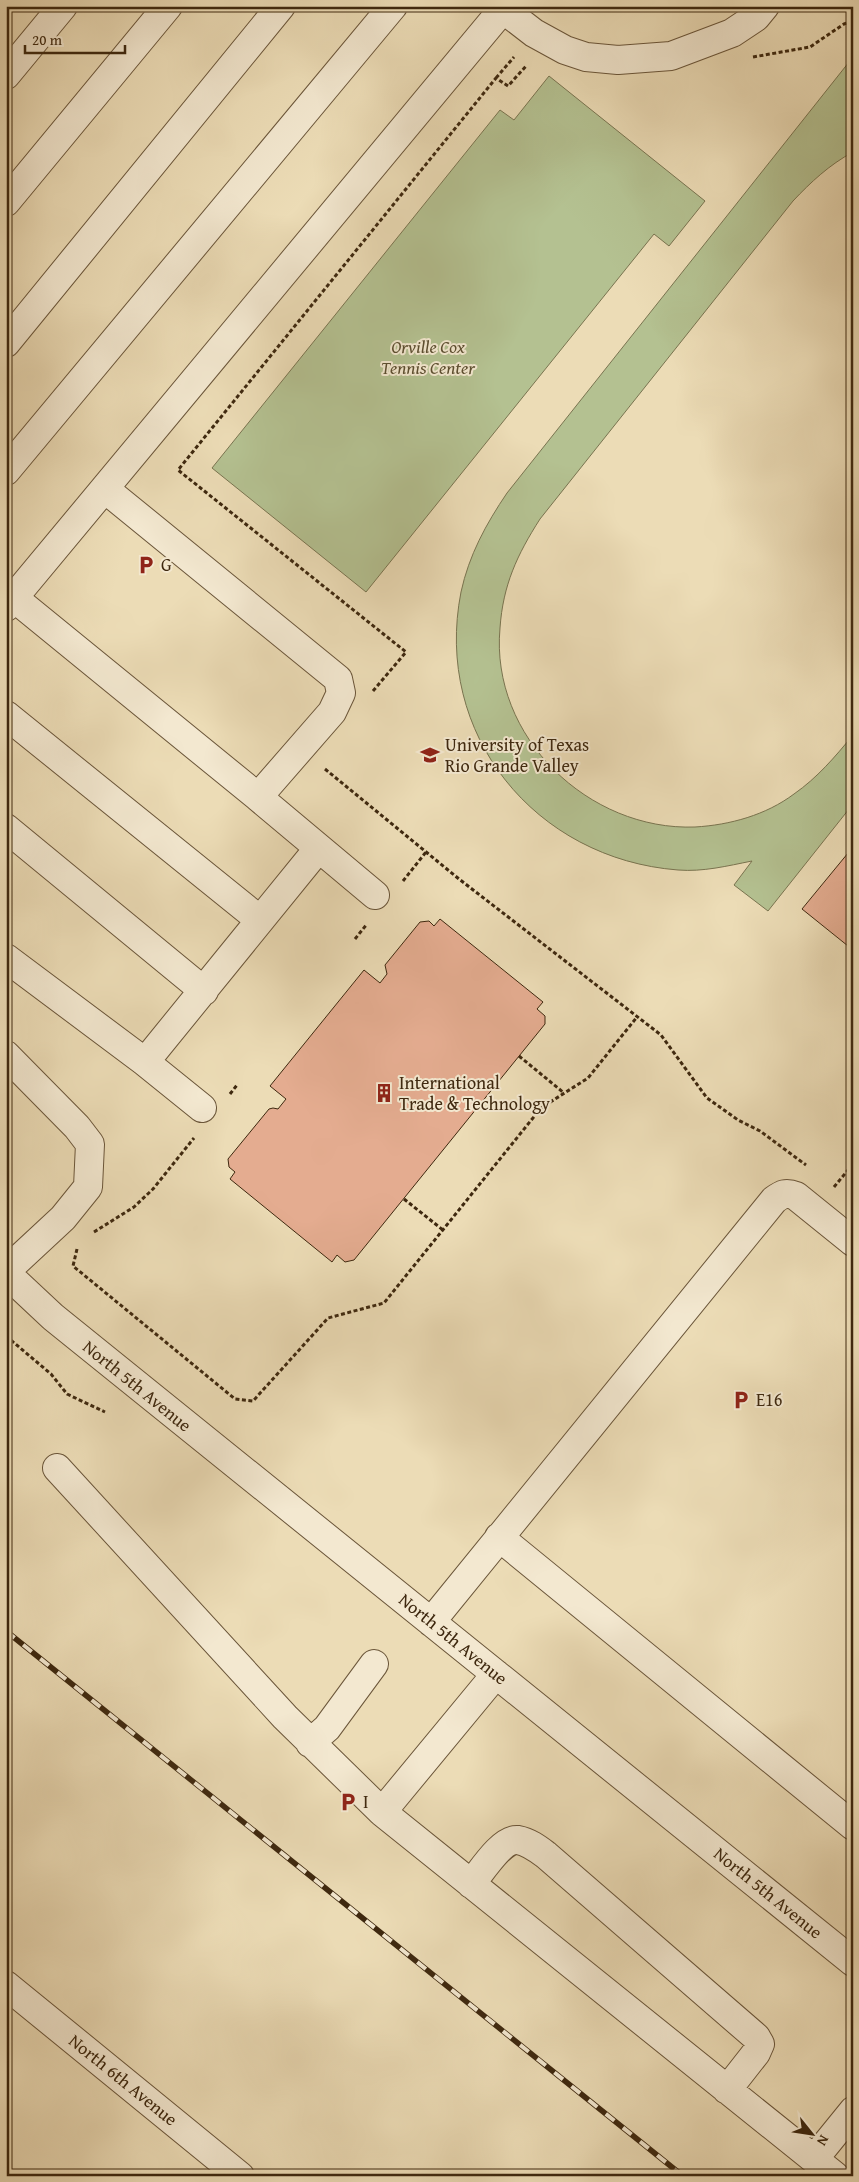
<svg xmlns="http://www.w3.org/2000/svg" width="859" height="2182" font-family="'Gentium Book Plus',serif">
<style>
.green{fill:#b4c191;stroke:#797450}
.building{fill:#e4ac90;stroke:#3e280f}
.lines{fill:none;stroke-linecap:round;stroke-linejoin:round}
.minor-casing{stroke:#6a5539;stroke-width:30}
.path{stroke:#3e280f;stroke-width:3;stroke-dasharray:4 2.5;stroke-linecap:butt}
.minor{stroke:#f3e8d0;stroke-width:28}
.rail-casing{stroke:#3e280f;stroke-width:5.5}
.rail{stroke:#f3e8d0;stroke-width:4;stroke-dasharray:11;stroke-linecap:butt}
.labels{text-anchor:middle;stroke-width:4;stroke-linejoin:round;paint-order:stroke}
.park-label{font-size:18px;font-style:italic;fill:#5c4e30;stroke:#f3e8d0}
.poi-label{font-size:18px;fill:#3e280f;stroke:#f3e8d0;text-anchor:start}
.street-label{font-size:18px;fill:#3e280f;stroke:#f3e8d0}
</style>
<rect width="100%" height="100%" fill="#ecdcb6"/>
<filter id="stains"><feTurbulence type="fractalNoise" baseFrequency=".004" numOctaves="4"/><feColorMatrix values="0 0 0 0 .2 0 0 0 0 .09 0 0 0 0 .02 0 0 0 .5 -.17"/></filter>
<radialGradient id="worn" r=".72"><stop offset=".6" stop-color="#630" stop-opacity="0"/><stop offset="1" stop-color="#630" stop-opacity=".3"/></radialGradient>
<path class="green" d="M853,57V152C829,165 811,182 793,201L540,519C517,555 503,585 500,628C490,737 589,831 695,827C730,825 766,815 794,794C817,778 835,757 853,735V804L768,911L734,885L752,861C727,866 703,872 678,870C535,859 433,734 461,592C469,555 486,524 507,493Z
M549,76L705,201L669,246L654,234L366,592L212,468L500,110L514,120Z"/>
<path class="building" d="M853,847V950L802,909Z
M440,919L543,1002L537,1009L545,1016V1024L354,1260L345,1262L337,1255L332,1262L230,1179L235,1172L229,1167L228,1159L269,1109L273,1108L278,1109L286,1099L270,1086L364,970L380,983L387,974L385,965L420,922L429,921L434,926Z"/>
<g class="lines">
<g class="minor-casing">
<path id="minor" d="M499,6L534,33L565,50L586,57L618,60L671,56L732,33L756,17L765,6
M6,75L63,6
M6,202L168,6
M6,343L281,6
M6,471L393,6
M14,598L258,797L332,712L341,693L338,679L105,489
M6,607L503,9
M6,715L260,920
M258,797L375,895
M6,828L204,991
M6,958L145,1062L318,849
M6,1055L77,1127L90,1144L88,1187L63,1218L6,1271
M145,1062L202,1108
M6,1273L53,1317L853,1962
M57,1468L285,1717L382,1812
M499,1537L853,1826
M431,1622L774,1200C782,1194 786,1192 796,1196L853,1242
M496,1674L382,1812L835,2176
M310,1743L327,1728L374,1664
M471,1884C481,1872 502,1838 518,1840C529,1842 538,1849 546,1855L756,2037L760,2044L756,2053L727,2090
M6,1985L240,2176
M814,2159L853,2111"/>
</g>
<path class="path" d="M753,57L810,47L844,24L853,21
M496,78L514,57
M373,691L406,652L178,470L496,78L508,86L527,65
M325,769L459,879L661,1035L707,1098L738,1120L760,1131L806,1165
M403,881L426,852
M355,939L367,924
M519,1056L564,1093
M230,1094L237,1085
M834,1187L853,1164
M404,1199L443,1230
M94,1232L134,1207L153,1189L194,1138
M77,1249L73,1266L235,1399L253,1401L328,1318L384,1303L541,1108L588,1078L637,1017
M6,1336L51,1374L67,1394L105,1412"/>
<use href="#minor" class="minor"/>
<g class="rail-casing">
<path id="rail" d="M6,1631L683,2176"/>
</g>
<use href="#rail" class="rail"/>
</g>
<defs>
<g id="parking-bare" transform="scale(1.5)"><path d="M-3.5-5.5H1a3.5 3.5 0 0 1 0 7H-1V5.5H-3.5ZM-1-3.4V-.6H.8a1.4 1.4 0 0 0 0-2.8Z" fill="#8f2418" stroke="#f3e8d0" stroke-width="2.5" paint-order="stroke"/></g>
<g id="university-bare" transform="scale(1.5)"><path d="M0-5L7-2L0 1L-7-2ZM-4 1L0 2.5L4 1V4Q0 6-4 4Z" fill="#8f2418" stroke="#f3e8d0" stroke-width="2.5" paint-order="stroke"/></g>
<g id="building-bare" transform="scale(1.5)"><path d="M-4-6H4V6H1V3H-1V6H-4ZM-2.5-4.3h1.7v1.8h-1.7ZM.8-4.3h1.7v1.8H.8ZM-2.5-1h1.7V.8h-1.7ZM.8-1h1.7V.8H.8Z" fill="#8f2418" stroke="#f3e8d0" stroke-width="2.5" paint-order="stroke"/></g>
</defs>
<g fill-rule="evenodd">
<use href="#parking-bare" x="146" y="565"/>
<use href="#university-bare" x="430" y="755"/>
<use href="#building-bare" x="384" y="1093"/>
<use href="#parking-bare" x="741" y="1400"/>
<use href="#parking-bare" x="348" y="1802"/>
</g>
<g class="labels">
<g class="park-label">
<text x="428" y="353">Orville Cox<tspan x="428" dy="21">Tennis Center</tspan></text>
</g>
<g class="poi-label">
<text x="161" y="571">G</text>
<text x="445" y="751">University of Texas<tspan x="445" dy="21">Rio Grande Valley</tspan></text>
<text x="399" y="1089">International<tspan x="399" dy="21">Trade &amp; Technology</tspan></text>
<text x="756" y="1406">E16</text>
<text x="363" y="1808">I</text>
</g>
<g class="street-label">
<text transform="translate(137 1386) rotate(39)" y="6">North 5th Avenue</text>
<text transform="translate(453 1639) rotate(39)" y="6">North 5th Avenue</text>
<text transform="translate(768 1893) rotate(39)" y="6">North 5th Avenue</text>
<text transform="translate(123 2080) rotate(39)" y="6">North 6th Avenue</text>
</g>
</g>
<rect width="859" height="2182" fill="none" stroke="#ecdcb6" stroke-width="25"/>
<rect x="8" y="8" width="844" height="2167" fill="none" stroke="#3e280f" stroke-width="2.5"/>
<rect x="12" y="12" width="834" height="2157" fill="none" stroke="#3e280f"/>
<g transform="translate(812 2134) rotate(120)" stroke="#f3e8d0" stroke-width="4" paint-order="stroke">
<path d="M0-4L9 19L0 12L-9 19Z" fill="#3e280f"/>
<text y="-8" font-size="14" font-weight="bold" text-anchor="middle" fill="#3e280f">N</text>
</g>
<path d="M25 45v8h100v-8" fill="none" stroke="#3e280f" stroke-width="2.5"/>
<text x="32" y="45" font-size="15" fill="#3e280f" stroke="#f3e8d0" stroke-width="4" paint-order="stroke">20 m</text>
<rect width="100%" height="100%" filter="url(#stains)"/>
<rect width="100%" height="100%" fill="url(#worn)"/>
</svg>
